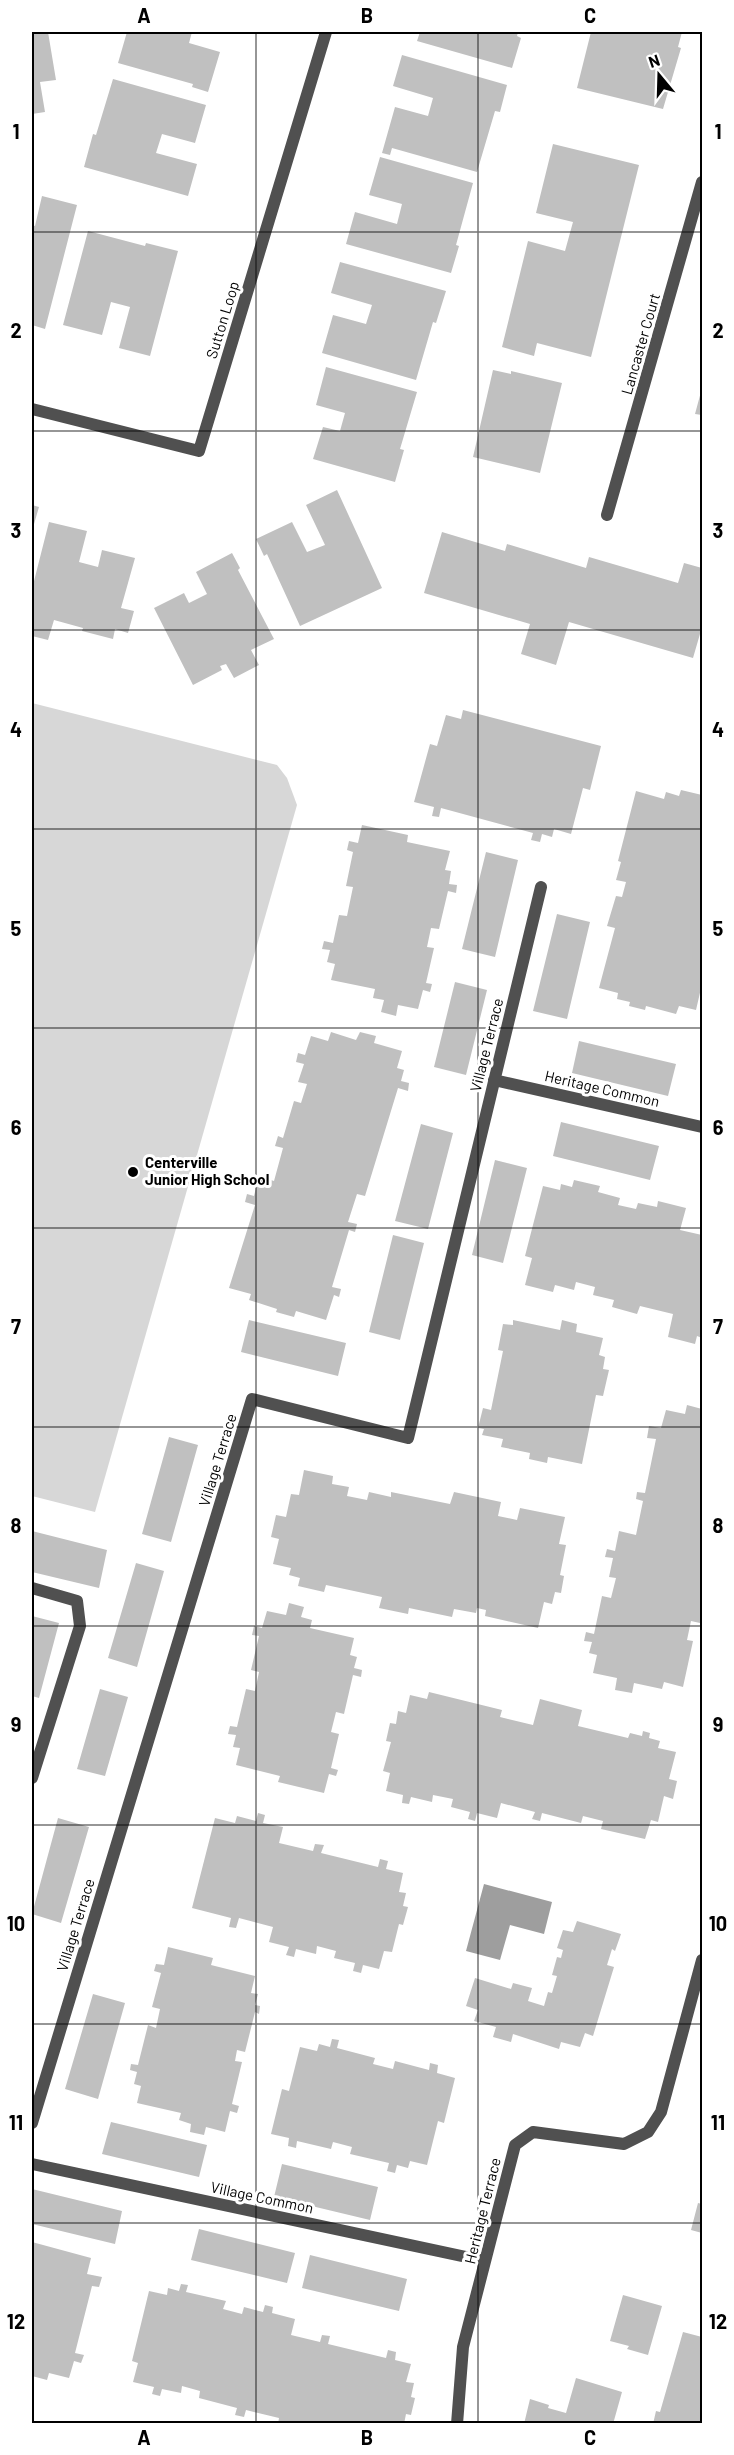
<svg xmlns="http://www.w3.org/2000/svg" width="734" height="2455" font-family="Barlow,sans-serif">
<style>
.green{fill:#d7d7d7}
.water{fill:#9e9e9e}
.building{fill:#c0c0c0}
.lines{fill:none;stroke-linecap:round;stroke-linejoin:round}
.service{stroke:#505050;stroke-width:12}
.minor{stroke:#505050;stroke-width:12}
.grid{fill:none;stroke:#000;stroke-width:1.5;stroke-opacity:0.55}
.poi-dot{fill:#000;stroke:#fff;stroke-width:2}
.labels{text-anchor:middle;stroke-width:6;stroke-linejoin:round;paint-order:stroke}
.street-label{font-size:15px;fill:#000;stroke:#fff}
.poi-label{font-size:15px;font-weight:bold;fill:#000;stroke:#fff;text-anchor:start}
.neatline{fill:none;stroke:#000;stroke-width:2}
.grid-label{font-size:20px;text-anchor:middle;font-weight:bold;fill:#000}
</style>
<rect width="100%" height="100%" fill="#fff"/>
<path class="green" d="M32,703L277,765L287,778L297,805L95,1512L32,1496Z"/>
<path class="water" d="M484,1884L552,1902L544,1934L510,1925L500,1960L466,1951Z"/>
<path class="building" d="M32,32H48L56,80L40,82L45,112L32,114Z
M127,32H192L189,43L220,52L208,92L192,87L193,84L118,63Z
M420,32H518L517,36L521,38L512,68L417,41Z
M591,32H682L678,47L681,48L663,109L577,88Z
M402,55L507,85L500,112L495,111L477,172L392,148L390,155L382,153L395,107L428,116L433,98L393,86Z
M113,79L206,105L195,143L162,134L156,153L197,164L188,196L84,167L93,134L96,135Z
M553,144L639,165L591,357L537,343L534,356L502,347L528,241L565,251L573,222L536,213Z
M380,157L473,183L456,245L459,246L451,273L346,244L355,212L397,224L402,204L369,195Z
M42,196L77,205L45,329L32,325V225L35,226Z
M88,231L145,246L146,243L178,251L150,356L119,348L130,307L111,302L102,335L63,325Z
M340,262L446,291L436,323L433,322L416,380L322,353L333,315L366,324L372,305L331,293Z
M326,367L417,392L400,449L404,450L395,482L313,459L323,427L340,431L345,413L316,405Z
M493,370L511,374V371L562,383L540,473L473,457Z
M702,388V415L695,414Z
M337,490L382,588L300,626L267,554L264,556L256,539L292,522L307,552L325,545L306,505Z
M32,505L39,507L32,531Z
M49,522L87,531L79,562L98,567L102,550L135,558L121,608L134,611L128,633L115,629L113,639L82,631L83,628L54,620L48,640L32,636V589Z
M442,532L505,551L507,544L586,568L589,557L678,583L684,563L702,568V627L693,658L569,622L556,665L521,654L530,624L424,593Z
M232,553L240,568L238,570L274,639L251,650L259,665L234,678L226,664L220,666L222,670L193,685L154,608L184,593L189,603L207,594L196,572Z
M463,710L601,746L590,790L583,788L571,834L554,829L552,837L542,834L540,842L531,840L533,833L441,808L439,817L432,816L434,807L414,802L430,744L437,746L446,715L461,719Z
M681,790L702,795V984L696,1010L679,1006L676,1014L646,1006L645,1010L629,1006L630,1002L617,999L618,993L599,988L615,928L607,926L616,896L622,897L626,882L616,880L621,862L618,861L636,791L664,799L666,792L679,796Z
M362,825L408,835L407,842L450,851L445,870L451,871L449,884L457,885L456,893L448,891L439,929L431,928L427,947L434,948L426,983L432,984L430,992L423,990L418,1009L398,1005L396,1016L381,1012L384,1000L373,998L375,989L331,980L335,964L327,962L330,950L322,949L324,941L333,943L339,915L347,916L353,887L346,886L353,852L347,850L349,841L358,843Z
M486,852L518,860L495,957L462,949Z
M557,914L590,922L567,1019L533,1011Z
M455,982L487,990L466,1075L434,1067Z
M331,1032L356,1040L360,1032L376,1036L374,1043L402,1051L397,1068L404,1070L401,1081L409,1083L408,1091L398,1088L365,1196L357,1194L348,1222L357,1224L355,1232L349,1230L332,1287L341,1289L339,1297L334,1295L326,1320L296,1311L294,1317L276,1312L277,1309L249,1300L251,1294L229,1288L255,1205L245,1202L247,1194L254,1196L259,1176L274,1181L283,1148L275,1146L278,1136L283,1138L294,1101L301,1103L307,1084L298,1082L304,1064L296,1062L298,1053L305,1055L311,1036L328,1041Z
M579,1041L676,1064L668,1096L572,1073Z
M561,1122L659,1146L650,1180L553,1156Z
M421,1124L453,1133L428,1229L395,1221Z
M495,1160L527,1168L503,1263L472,1255Z
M574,1180L600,1186L598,1192L620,1198L618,1205L636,1209L638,1203L657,1207L658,1201L686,1208L680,1230L702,1235V1338L697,1336L695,1344L668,1337L673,1314L640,1306L637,1314L612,1307L614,1300L593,1295L595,1287L576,1282L574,1290L555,1285L553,1292L525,1285L532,1258L525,1256L543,1186L560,1190L561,1184L572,1187Z
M393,1235L424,1243L400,1340L369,1332Z
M249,1320L346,1343L338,1376L241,1352Z
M513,1320L560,1330L562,1320L577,1324L576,1332L603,1338L599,1355L605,1357L603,1369L609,1370L603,1396L596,1395L582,1464L548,1457L547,1463L529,1459L530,1453L501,1447L503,1439L482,1435L484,1429L478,1428L483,1408L491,1410L503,1351L498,1350L503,1324L513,1325Z
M687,1405L702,1409V1612L700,1623L691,1621L687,1640L693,1641L683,1687L664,1682L662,1689L634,1683L632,1693L615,1690L617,1678L593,1673L597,1655L589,1653L592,1642L584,1641L586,1632L594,1634L602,1596L611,1598L616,1578L609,1577L613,1558L605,1557L607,1549L615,1551L619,1531L636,1535L643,1501L636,1499L637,1492L645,1493L656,1439L647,1438L649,1426L661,1428L666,1410L685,1414Z
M169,1437L198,1445L171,1542L142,1534Z
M304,1470L333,1476L332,1484L349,1487L347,1496L367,1500L369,1492L391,1497V1492L450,1504L454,1492L501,1502L498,1516L517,1520L520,1508L565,1517L559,1544L566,1545L560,1575L564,1576L561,1593L555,1592L552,1604L544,1602L538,1628L485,1616L486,1610L477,1608L476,1613L454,1609L452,1617L409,1608L408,1614L379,1608L382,1597L326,1585L324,1592L298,1586L300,1578L289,1575L291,1568L273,1564L279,1539L271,1537L276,1515L286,1517L291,1494L299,1495Z
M32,1531L107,1550L99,1588L32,1572Z
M136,1563L164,1571L137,1667L108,1658Z
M289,1603L304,1607L301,1617L312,1620L310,1628L354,1638L350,1655L357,1657L354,1668L362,1670L361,1677L353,1675L344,1714L336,1712L331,1732L339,1734L331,1768L338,1770L336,1776L329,1774L324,1793L278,1782L280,1776L236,1765L240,1748L233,1747L236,1735L228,1734L230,1726L237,1727L246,1689L255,1691L259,1672L251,1670L259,1636L252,1635L254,1626L262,1628L267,1611L286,1615Z
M32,1616L59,1623L39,1698L32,1696Z
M100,1689L128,1697L105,1776L77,1769Z
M429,1692L502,1710L500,1717L533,1725L540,1699L582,1710L578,1726L628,1738L630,1733L642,1736L643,1731L650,1733L649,1738L660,1741L658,1748L676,1752L669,1779L677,1781L673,1799L664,1796L658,1822L651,1820L645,1839L601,1829L603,1821L583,1816L581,1823L542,1813L540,1821L532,1819L535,1812L501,1803L497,1818L477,1813L475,1821L468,1819L470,1812L451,1807L453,1799L433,1795L432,1802L411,1797L409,1804L402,1803L403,1795L386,1791L390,1773L383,1771L391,1742L386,1741L390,1723L396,1724L398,1711L406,1713L410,1695L427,1699Z
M258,1813L265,1815L263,1823L283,1827L279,1843L313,1851L315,1844L324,1845L321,1853L378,1867L380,1859L388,1861L386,1869L403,1873L399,1892L406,1893L403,1906L408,1907L403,1925L399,1924L392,1952L384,1951L379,1969L363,1965L361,1973L353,1971L355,1963L334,1958L336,1951L317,1946L316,1954L296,1949L294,1957L286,1955L289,1947L269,1942L273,1927L239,1918L236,1928L229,1927L231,1918L192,1908L215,1818L235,1823L237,1816L256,1821Z
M58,1818L89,1827L61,1923L32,1914Z
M577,1921L621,1934L615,1951L612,1949L607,1965L614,1967L593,2036L585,2033L580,2047L561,2042L559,2049L513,2034L511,2042L493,2037L496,2027L474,2021L478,2010L466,2006L475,1978L511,1989L513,1983L532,1988L528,2001L544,2006L548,1992L552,1993L557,1976L552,1975L557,1957L561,1958L563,1950L557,1948L563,1930L573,1932Z
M168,1947L213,1958L211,1965L255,1976L251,1993L258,1994L255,2005L260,2006L259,2014L255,2012L245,2052L237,2050L235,2061L242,2062L232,2104L239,2106L237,2113L230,2111L225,2132L206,2127L204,2135L190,2132L191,2124L179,2120L181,2113L137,2103L141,2086L134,2084L137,2072L130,2070L131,2064L138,2065L148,2025L156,2028L160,2009L152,2007L161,1973L154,1971L156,1964L164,1965Z
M93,1994L125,2003L98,2099L65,2089Z
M332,2039L339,2040L337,2048L375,2058L373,2064L393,2069L395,2061L429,2070L430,2063L438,2065L437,2073L455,2078L444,2123L438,2121L427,2165L410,2161L408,2168L397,2165L395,2173L387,2171L389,2163L350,2154L352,2147L333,2142L331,2149L297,2141L296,2148L288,2146L289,2138L271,2134L282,2089L289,2091L300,2047L317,2051L319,2044L330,2047Z
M111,2122L207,2145L199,2177L102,2154Z
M282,2164L378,2187L370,2220L274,2197Z
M32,2189L122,2211L115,2244L32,2224Z
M698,2203L702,2204V2233L691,2230Z
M199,2229L295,2253L287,2283L191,2260Z
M32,2242L91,2258L87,2274L102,2277L99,2287L92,2286L75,2353L84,2355L81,2363L74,2361L69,2378L49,2373L47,2380L32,2376Z
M310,2255L407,2279L399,2311L302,2288Z
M181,2284L188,2285L186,2292L226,2301L223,2309L242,2314L244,2307L263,2312L265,2305L273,2307L272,2313L295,2319L291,2335L320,2342L322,2335L330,2336L328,2344L386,2358L388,2350L396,2352L395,2360L411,2364L406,2382L414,2383L411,2397L415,2398L411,2415L406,2414L404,2424H278L279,2418L246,2410L244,2417L235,2415L237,2408L199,2398L200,2391L182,2386L181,2393L162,2389L160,2396L152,2394L154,2387L133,2382L138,2363L132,2361L149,2291L167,2295L168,2288L179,2291Z
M623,2295L662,2306L648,2355L627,2349L629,2346L610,2341Z
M683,2332L702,2337V2424H653L656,2411L660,2412Z
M576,2378L622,2392L613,2424H524L530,2399L549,2405L548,2408L566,2413Z"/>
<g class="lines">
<path class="service" d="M32,1588L77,1601L80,1626L32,1778"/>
<path class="minor" d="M32,409L199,451L326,32
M607,515L702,182
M494,1080L702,1127
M32,2123L252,1399L408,1438L541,887
M32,2164L485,2261
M457,2424L463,2347L515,2145L533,2132L624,2144L648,2132L661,2112L702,1960"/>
</g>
<path class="grid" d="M256,32V2424M478,32V2424M32,232H702M32,431H702M32,630H702M32,829H702M32,1028H702M32,1228H702M32,1427H702M32,1626H702M32,1825H702M32,2024H702M32,2223H702"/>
<circle class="poi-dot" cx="133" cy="1172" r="6"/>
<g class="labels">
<g class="street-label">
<text transform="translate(223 320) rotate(-73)" y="5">Sutton Loop</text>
<text transform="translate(641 344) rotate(-74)" y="5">Lancaster Court</text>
<text transform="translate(487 1045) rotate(-76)" y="5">Village Terrace</text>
<text transform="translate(602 1089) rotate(13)" y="5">Heritage Common</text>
<text transform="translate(218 1460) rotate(-73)" y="5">Village Terrace</text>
<text transform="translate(76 1925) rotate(-73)" y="5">Village Terrace</text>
<text transform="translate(262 2198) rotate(12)" y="5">Village Common</text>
<text transform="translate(483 2211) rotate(-76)" y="5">Heritage Terrace</text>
</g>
<g class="poi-label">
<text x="145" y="1168">Centerville<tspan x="145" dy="17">Junior High School</tspan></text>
</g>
</g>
<rect width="734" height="2455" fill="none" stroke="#ffffff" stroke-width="66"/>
<g transform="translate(659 75) rotate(341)" stroke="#ffffff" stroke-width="4.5" paint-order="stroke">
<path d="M0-4.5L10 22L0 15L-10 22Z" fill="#000000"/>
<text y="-9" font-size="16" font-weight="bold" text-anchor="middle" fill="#000000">N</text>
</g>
<rect x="33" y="33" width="668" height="2389" class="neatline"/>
<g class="grid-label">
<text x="144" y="23">A</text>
<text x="367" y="23">B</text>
<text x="590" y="23">C</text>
<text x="16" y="139">1</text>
<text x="718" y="139">1</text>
<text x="16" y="338">2</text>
<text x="718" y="338">2</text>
<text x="16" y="538">3</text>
<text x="718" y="538">3</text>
<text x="16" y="737">4</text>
<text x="718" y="737">4</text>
<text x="16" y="936">5</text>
<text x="718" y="936">5</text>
<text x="16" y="1135">6</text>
<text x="718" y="1135">6</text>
<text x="16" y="1334">7</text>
<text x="718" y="1334">7</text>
<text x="16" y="1533">8</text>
<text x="718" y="1533">8</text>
<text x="16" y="1732">9</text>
<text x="718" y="1732">9</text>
<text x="16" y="1931">10</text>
<text x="718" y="1931">10</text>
<text x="16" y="2130">11</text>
<text x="718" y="2130">11</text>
<text x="16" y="2329">12</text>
<text x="718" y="2329">12</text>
<text x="144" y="2445">A</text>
<text x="367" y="2445">B</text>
<text x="590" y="2445">C</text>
</g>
</svg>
